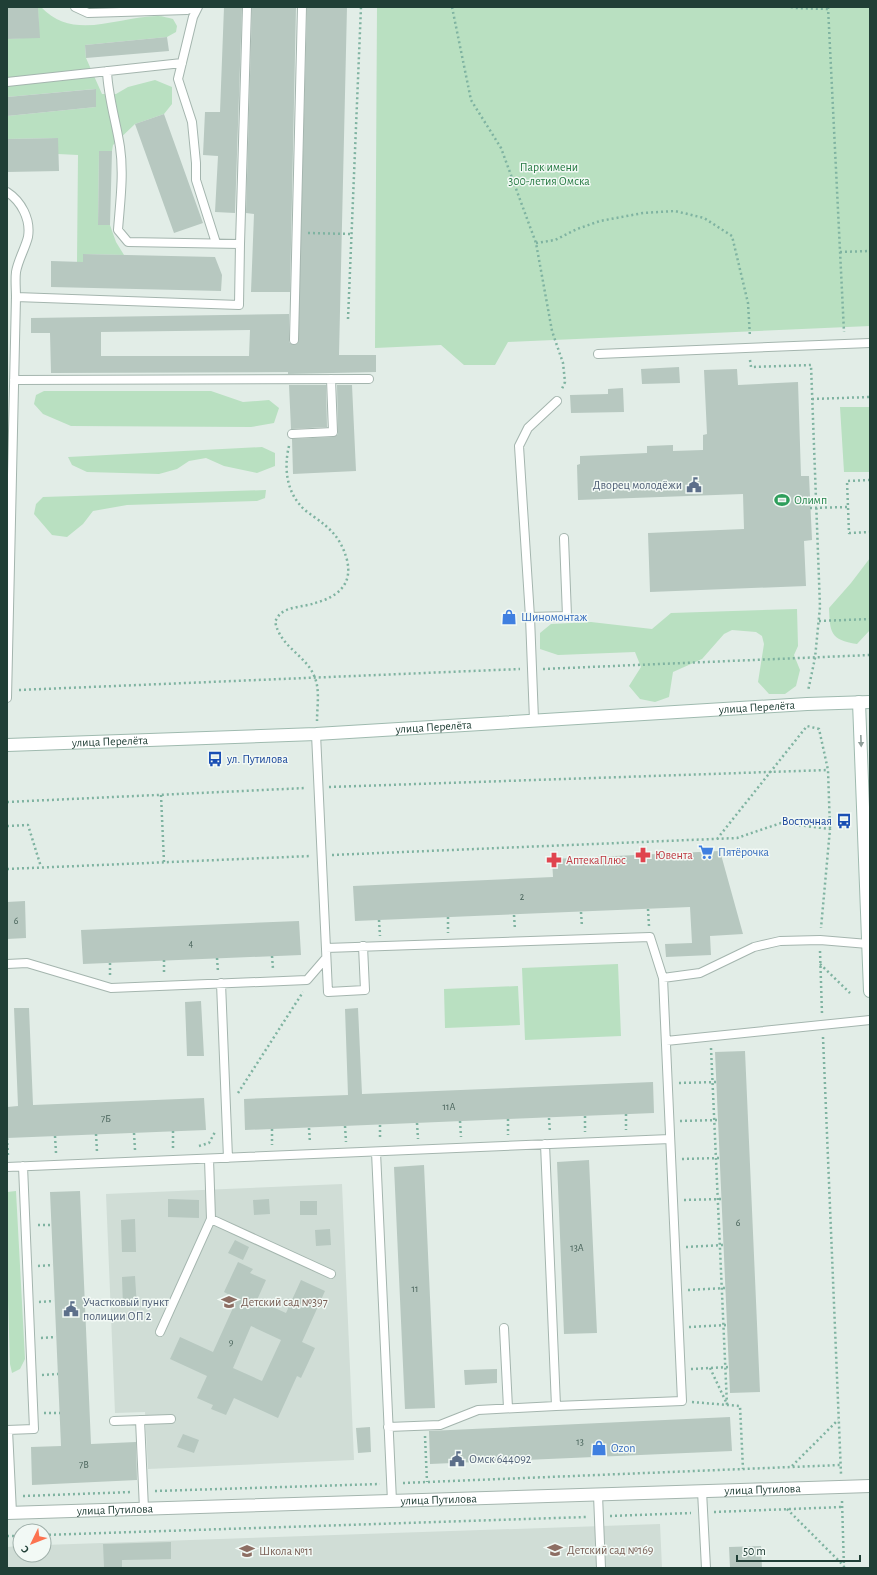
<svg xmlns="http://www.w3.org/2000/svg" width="877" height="1575" font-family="'Alegreya Sans',sans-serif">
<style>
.built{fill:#d0ddd6}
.green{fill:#b9e0c1}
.building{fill:#b7c8c0;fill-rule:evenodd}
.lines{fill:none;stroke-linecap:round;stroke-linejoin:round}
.lane-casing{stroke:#a4b5ae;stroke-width:10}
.street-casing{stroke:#a4b5ae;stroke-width:14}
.secondary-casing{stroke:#9fbaaf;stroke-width:14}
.path{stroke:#7fb3a1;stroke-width:2.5;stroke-dasharray:2 3;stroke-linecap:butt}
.lane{stroke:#fff;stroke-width:8}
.street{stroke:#fff;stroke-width:12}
.secondary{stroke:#fff;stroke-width:12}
.oneway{fill:#909f9a}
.labels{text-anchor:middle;stroke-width:3;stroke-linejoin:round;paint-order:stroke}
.number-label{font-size:10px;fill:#466158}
.park-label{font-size:12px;fill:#277a43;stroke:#f2f9f5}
.service-label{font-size:12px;fill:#4e5e75;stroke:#f2f9f5;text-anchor:start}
.leisure-label{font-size:12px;fill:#27864d;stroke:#f2f9f5;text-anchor:start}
.shop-label{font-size:12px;fill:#366cbe;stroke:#f2f9f5;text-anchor:start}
.street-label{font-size:12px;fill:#203f36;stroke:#f2f9f5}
.transit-label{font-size:12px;fill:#164399;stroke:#f2f9f5;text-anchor:start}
.health-label{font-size:12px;fill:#be3a42;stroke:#f2f9f5;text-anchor:start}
.education-label{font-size:12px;fill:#785e54;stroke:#f2f9f5;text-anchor:start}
</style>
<rect width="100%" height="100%" fill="#e2ede7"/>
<path class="built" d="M342,1184L354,1460L148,1469L145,1412L115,1413L106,1194Z
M660,1524L662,1568H7V1547L20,1546V1555H44V1545Z"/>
<path class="green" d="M38,7H41C74,42 118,16 158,16C163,16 168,18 173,19L177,26L176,32L167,37L85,45L86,58L102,94H116L128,87L155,80L172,87V104L164,114L135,124L113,145L112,151H99L98,225H110L116,242L124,255L83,254V262H77L78,155L58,154V138L7,139V116L96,107L95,89L7,97V39L39,37Z
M377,7H870V326L508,342L495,365H464L441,345L375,348Z
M44,391H211L243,402L269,400L279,408L274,423L251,427L71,426L43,414L34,404L36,395Z
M840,407H870V472H844Z
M262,447L275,453V466L257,473L224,466L206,458L189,461L177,469L159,474L87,472L72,465L68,457Z
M266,490L265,498L257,501L127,505L93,511L83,524L67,537L52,535L34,514L36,504L43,497Z
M870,558V630L857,644C830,640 830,632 829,608L851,583Z
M797,609L798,646L794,655L800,670L796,686L785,694H769L758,682L764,644L762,636L756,632L732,630L724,634L702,659L673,672L669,697L655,702L640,699L629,686L641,667L635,652L558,655L540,649V633L551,624L591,622L652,629L671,613Z
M618,964L621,1036L525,1040L522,968Z
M518,986L520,1025L445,1028L444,989Z
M16,1191L25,1359L20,1369L12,1373L10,1364L8,1300L7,1291V1192Z"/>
<path class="building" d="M7,7H38L40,38L7,39Z
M224,7H242L235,213L215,212L218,156L203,155L205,112H220Z
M252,7H296L290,292H251L254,214L246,213Z
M307,7H347L339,355H376V372L288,374V372L51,373L50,333H31V318L289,314V342L293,345L298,343ZM250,330L249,356H101V332Z
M167,37L169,51L86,58L85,45Z
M96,89V107L7,116V97Z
M164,114L203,223L174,233L135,124Z
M58,138L59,171L7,172V139Z
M99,151H112L110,225H98Z
M83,254L215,257L222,275L221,291L51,287V261L83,262Z
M679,367L680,383L642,384L641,369Z
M737,369L738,385L798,382L801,476H809L812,540L804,541L806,586L650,592L648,533L744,529L743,494L578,500L577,465L580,464V456L647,453V446L673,445V451L703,450V435L707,434L704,370Z
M289,385H326L327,427L291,429Z
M337,385H352L356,471L293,474L292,439L333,437L338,434Z
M623,388L624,412L571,413L570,395L608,394V389Z
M720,851L743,934L710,936L711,955L666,957L665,944L692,943L690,907L355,921L353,886L553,877L552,859Z
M25,901L26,938L7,939V902Z
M299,921L301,955L83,964L81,930Z
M201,1001L204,1056H187L185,1002Z
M14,1008H29L33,1105L204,1098L206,1130L7,1138V1107L18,1106Z
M358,1008L362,1094L653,1082L654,1113L245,1130L244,1099L348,1095L345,1009Z
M745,1051L760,1392L730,1393L715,1052Z
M589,1160L597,1333L564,1334L557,1162Z
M424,1165L435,1408L405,1409L394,1167Z
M80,1191L91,1444L136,1442L137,1480L32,1485L31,1447L61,1446L50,1192Z
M168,1199L199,1200V1218L168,1217Z
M269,1199L270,1214L254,1215L253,1200Z
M300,1201H317V1215H300Z
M135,1219L136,1252H122L121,1220Z
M330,1229L331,1245L316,1246L315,1230Z
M235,1240L249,1247L243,1260L228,1253Z
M238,1262L253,1269L250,1273L266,1280L257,1300L286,1313L301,1280L325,1291L302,1342L315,1348L301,1378L297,1376L278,1418L234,1398L226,1415L211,1409L213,1405L197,1398L207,1376L170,1359L180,1337L213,1352L237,1299L224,1292ZM251,1326L281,1340L262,1381L233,1368Z
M135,1276L137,1307H123L122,1277Z
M497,1369V1383L465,1385L464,1370Z
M730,1417L732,1451L430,1464L429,1431Z
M370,1427L371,1452L358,1453L356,1428Z
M183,1434L199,1440L194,1453L177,1447Z
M171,1542V1559L122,1560V1567H104L103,1544Z
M761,1546L762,1568H730L729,1547Z"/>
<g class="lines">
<g class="lane-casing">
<path id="lane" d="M75,7L88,13L187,10L194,7
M198,7L193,17L178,79L192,122L196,163V180L216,243
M7,82L182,63
M7,192C21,201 31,219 28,237C25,249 18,260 16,272C15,280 16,289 16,297
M240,244L247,7
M294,340L302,7
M598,354L870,343
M14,380L369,379
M292,434L333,432L331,379
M530,617L567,616L564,538
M7,698L16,297L239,305L240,244L128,242L118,230C120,203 124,174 120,147C116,121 108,97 107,71
M534,720L530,617L519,446L528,428L557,401
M316,734L328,992L365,990L363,946
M326,948L650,937L663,978L700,973L754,947L780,941L820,940L868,944
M7,964L27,963L111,988L307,980L326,958
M221,983L228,1158
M666,1041L870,1020
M376,1152L392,1501
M209,1159L211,1219
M7,1167L670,1139
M504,1328L508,1408
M160,1332L211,1219L331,1274
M556,1406L682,1401L663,978
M140,1420L144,1509
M114,1421L171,1419
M388,1427L440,1425L478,1410L556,1406L545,1144
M7,1430L34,1429L23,1166
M8,1430L12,1513
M702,1491L706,1568
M598,1495L601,1568"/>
</g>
<g class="street-casing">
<g id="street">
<path id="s1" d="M7,1513L870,1486"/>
</g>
</g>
<g class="secondary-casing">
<g id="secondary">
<path d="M859,702L870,991"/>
<path id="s2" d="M7,745L316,734L807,704L870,702"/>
</g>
</g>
<path class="path" d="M452,7L471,100L501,148L536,243L552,331L563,363L565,382L561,391
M791,7L794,8L828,9
M828,7L844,332
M308,233L351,234
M536,243L555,240L577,229L600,221L643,213L675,211L704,218L732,236L748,303L750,337
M840,252L870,251
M348,319L361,7
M750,360L751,367L811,365L820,607L815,658L808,691
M812,399L870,397
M289,446C284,466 286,490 301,506C304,510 309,513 313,516C331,529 341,538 347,560C353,585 337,597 315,603C305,607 289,606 280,614C278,616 277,619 275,621C280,648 307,655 315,678C320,691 317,707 317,721
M870,480L847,481L849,533L870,532
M810,508L848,507
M819,621L870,619
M543,669L870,655
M19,690L520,669
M329,787L828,770
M161,795L164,862
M7,802L306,788
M7,826L28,825L41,867
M717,839L807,726L819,729L828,770L830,829
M332,855L737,838L781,823L830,829L821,928
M7,869L311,856
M648,909L649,926
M581,912L582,927
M514,915L515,930
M448,917V933
M379,920L380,936
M820,951L822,1014
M272,956L273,969
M217,958L218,972
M164,960V974
M110,963V976
M820,964L850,993
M823,1037L841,1474
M711,1048L727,1405
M679,1083L716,1082
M238,1093L303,992
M626,1114V1130
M585,1116V1132
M549,1118L550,1133
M508,1119V1135
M460,1121L461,1137
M680,1121L718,1120
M417,1123L418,1139
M380,1125V1140
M345,1126L346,1142
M309,1128L310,1143
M272,1129V1145
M173,1131V1148
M134,1133L135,1150
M96,1134L97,1152
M55,1136L56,1153
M7,1138L8,1155
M199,1146L209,1143L215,1132
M682,1159L719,1158
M684,1200L721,1199
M38,1225H51
M686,1247L723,1245
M38,1266L53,1265
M688,1290L725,1288
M39,1302L54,1301
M689,1327L727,1325
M41,1338L56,1337
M710,1368L727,1404
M691,1369L729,1367
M42,1375L58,1374
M692,1402L740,1406L743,1469
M44,1413H60
M425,1436L427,1482
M792,1466L838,1420
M403,1483L840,1465
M155,1491L380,1484
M23,1496L132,1492
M842,1501L844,1568
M787,1509L844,1566
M714,1512L842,1507
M610,1516L691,1513
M44,1535L587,1517
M7,1536H20"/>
<use href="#lane" class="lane"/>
<use href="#street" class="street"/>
<use href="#secondary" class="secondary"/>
</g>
<defs><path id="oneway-solid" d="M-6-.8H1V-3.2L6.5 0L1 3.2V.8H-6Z"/></defs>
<use class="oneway" href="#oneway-solid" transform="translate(861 741) rotate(88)"/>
<defs>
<g id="civic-bare" transform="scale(1.2)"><path d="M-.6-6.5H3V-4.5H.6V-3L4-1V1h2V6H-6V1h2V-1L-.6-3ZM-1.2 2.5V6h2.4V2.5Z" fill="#5c6f8a" stroke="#f2f9f5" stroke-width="2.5" paint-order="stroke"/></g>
<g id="stadium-bare" transform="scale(1.2)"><path d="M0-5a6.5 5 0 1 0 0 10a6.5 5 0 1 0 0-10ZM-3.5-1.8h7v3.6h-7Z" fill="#2e9e5b" stroke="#f2f9f5" stroke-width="2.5" paint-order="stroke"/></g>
<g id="shop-bare" transform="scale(1.2)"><path d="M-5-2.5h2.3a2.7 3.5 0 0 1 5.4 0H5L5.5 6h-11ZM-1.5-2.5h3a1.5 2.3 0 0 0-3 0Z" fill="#3f7fe0" stroke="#f2f9f5" stroke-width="2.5" paint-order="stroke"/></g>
<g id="bus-bare" transform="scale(1.2)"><path d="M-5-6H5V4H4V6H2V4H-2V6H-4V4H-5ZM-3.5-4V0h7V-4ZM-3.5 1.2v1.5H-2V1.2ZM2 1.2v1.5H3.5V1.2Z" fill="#1a4fb4" stroke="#f2f9f5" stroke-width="2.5" paint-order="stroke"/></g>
<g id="supermarket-bare" transform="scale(1.2)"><path d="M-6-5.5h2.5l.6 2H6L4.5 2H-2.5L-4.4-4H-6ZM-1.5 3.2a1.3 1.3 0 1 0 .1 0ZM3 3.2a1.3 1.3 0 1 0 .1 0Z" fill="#3f7fe0" stroke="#f2f9f5" stroke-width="2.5" paint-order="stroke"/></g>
<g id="pharmacy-bare" transform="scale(1.2)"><path d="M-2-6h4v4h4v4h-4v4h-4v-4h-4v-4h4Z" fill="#e0444e" stroke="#f2f9f5" stroke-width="2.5" paint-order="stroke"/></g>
<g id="school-bare" transform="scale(1.2)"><path d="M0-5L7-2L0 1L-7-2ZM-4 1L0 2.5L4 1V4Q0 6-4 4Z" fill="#8d6e63" stroke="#f2f9f5" stroke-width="2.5" paint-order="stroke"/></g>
</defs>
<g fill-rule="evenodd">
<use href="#civic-bare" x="694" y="485"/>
<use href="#stadium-bare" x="782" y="500"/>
<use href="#shop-bare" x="509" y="617"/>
<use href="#bus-bare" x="215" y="759"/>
<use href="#bus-bare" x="844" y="821"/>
<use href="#supermarket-bare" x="706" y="852"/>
<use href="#pharmacy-bare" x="643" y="855"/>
<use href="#pharmacy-bare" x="554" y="860"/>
<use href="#school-bare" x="229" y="1302"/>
<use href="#civic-bare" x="71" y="1309"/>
<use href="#shop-bare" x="599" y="1448"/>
<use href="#civic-bare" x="457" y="1459"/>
<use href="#school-bare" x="555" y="1550"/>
<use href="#school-bare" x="247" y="1551"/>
</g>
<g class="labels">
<g class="number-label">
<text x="522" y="900">2</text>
<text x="16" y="924">6</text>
<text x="191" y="947">4</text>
<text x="449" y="1110">11А</text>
<text x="106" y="1122">7Б</text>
<text x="738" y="1226">6</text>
<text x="577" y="1251">13А</text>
<text x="415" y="1292">11</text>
<text x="231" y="1345">9</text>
<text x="580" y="1445">13</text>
<text x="84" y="1468">7В</text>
</g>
<g class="park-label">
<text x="549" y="171">Парк имени<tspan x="549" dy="14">300-летия Омска</tspan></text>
</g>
<g class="service-label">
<text x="682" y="489" text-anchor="end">Дворец молодёжи</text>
<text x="83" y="1306">Участковый пункт<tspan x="83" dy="14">полиции ОП 2</tspan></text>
<text x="469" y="1463">Омск 644092</text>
</g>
<g class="leisure-label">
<text x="794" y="504">Олимп</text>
</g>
<g class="shop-label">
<text x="521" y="621">Шиномонтаж</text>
<text x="718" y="856">Пятёрочка</text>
<text x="611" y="1452">Ozon</text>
</g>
<g class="street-label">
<text dy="4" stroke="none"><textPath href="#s2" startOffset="751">улица Перелёта</textPath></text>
<text dy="4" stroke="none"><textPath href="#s2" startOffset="427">улица Перелёта</textPath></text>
<text dy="4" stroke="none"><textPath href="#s2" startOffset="103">улица Перелёта</textPath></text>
<text dy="4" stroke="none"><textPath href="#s1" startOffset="756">улица Путилова</textPath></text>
<text dy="4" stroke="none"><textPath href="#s1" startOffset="432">улица Путилова</textPath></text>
<text dy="4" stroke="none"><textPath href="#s1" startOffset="108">улица Путилова</textPath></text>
</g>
<g class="transit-label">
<text x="227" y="763">ул. Путилова</text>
<text x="832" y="825" text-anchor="end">Восточная</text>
</g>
<g class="health-label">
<text x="655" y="859">Ювента</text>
<text x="566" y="864">АптекаПлюс</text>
</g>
<g class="education-label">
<text x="241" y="1306">Детский сад №397</text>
<text x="567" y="1554">Детский сад №169</text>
<text x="259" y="1555">Школа №11</text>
</g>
</g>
<rect width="877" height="1575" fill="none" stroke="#203f36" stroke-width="16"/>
<g transform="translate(32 1543) rotate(227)"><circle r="19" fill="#f2f9f5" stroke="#9eafa9"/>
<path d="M0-3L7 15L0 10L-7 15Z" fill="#fc7350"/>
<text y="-6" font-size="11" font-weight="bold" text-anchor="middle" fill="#203f36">С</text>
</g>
<path d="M737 1555v6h123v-6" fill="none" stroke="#203f36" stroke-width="2"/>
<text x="743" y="1555" font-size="12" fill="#203f36" stroke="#f2f9f5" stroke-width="3" paint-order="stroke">50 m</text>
</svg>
